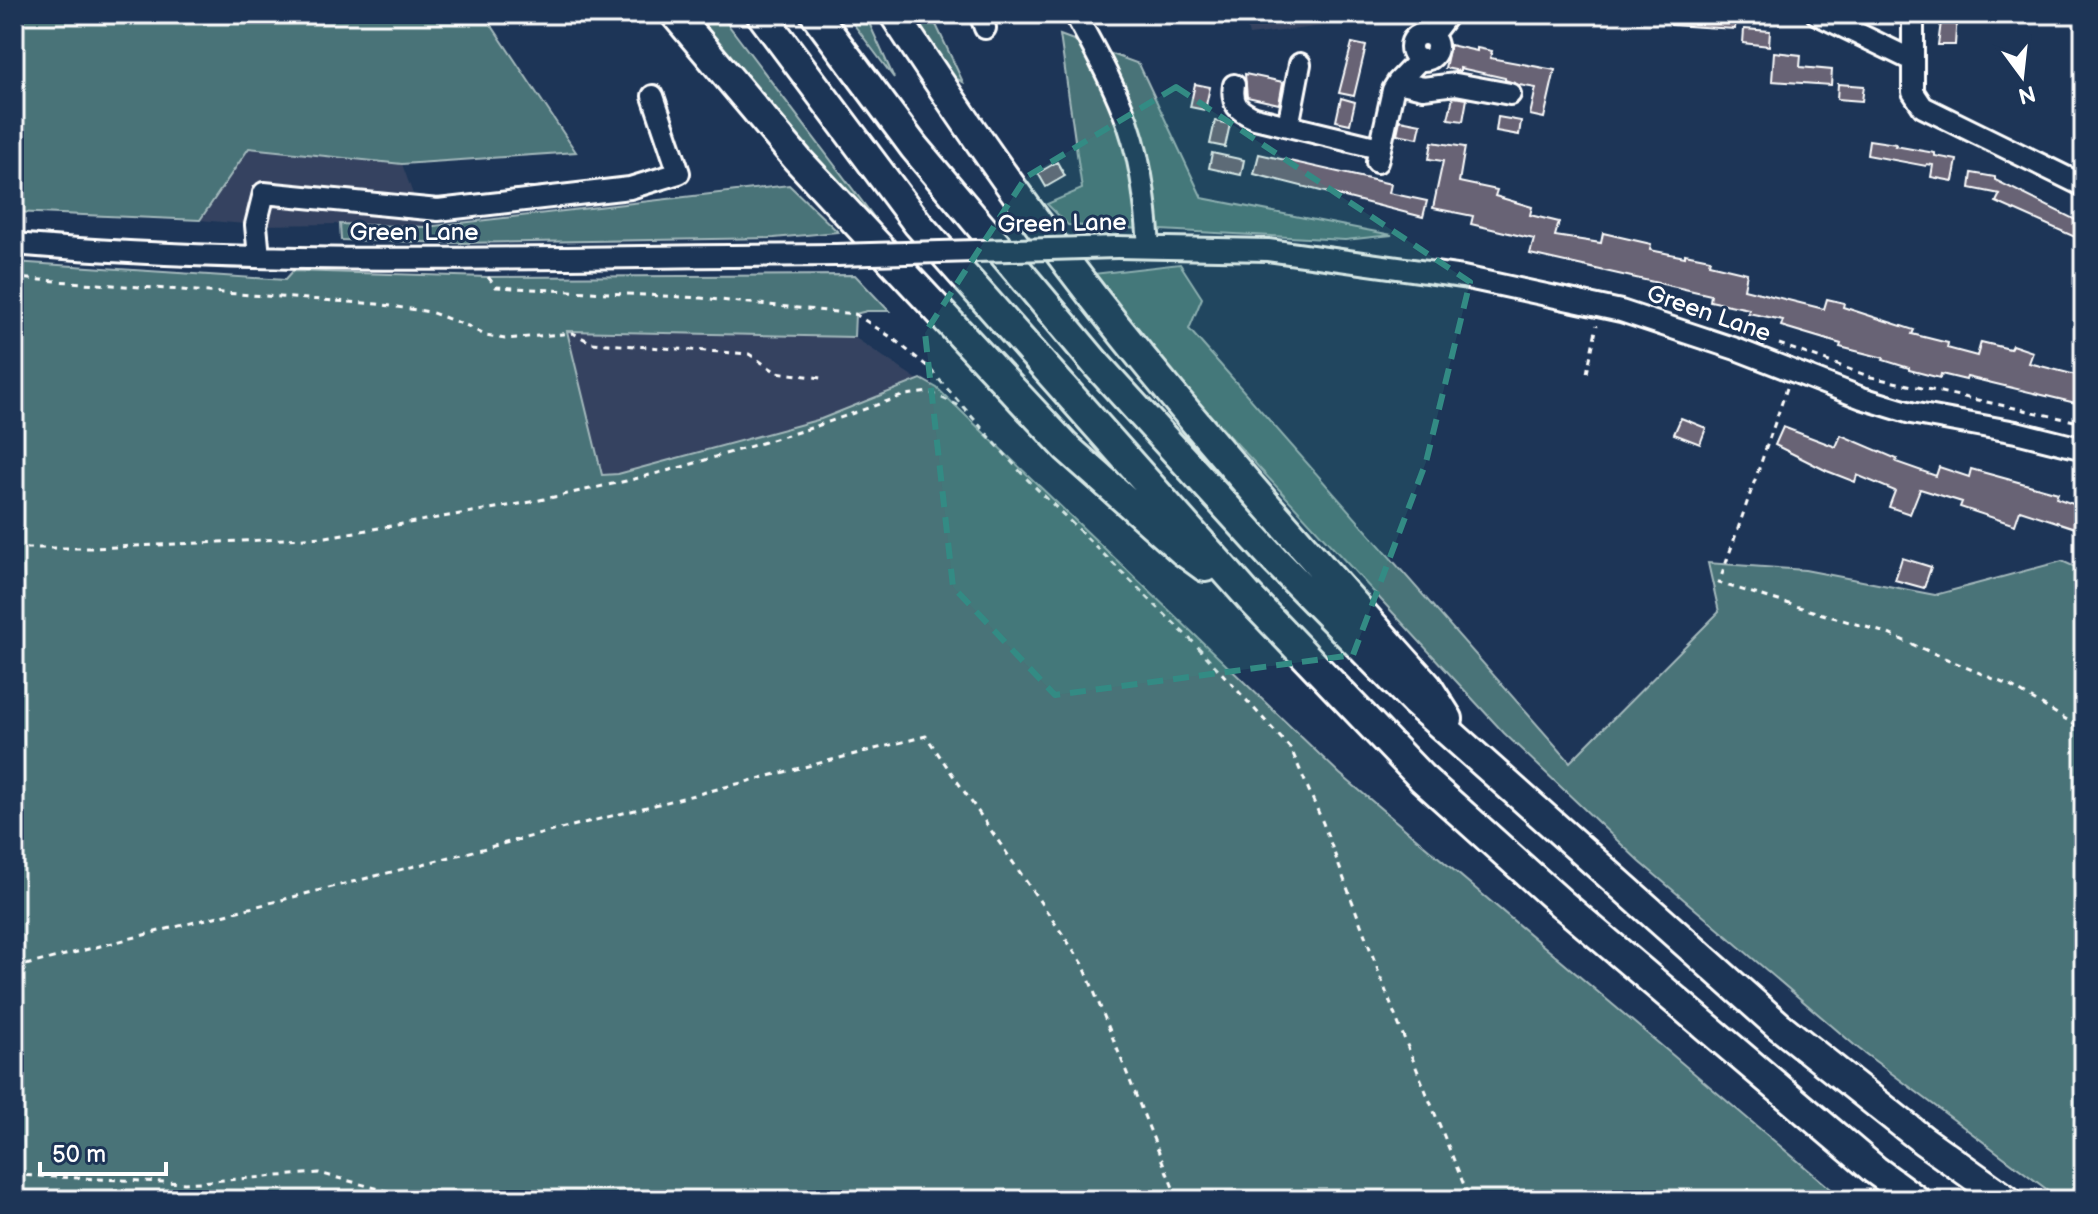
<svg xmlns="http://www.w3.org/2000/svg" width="2098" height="1214" font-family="'Balsamiq Sans',sans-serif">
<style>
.built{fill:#344360}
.green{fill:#4a7378;stroke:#a4b9bc;stroke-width:2}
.building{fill:#686375;stroke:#fff;stroke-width:2}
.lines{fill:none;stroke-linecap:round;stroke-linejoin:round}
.minor-casing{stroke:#fff;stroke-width:26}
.highway-casing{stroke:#fff;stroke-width:34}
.path{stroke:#fff;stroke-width:3;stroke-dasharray:6 6;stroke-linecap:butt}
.minor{stroke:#1d3557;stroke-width:20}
.highway{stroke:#1d3557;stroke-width:28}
.minor-bridge-casing{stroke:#fff;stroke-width:26;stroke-linecap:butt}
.minor-bridge{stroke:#1d3557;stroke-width:20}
.marked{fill:#338b84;fill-opacity:0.2;stroke:#338b84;stroke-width:6;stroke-dasharray:16 10;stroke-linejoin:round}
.labels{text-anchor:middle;stroke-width:6;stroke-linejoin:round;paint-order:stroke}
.street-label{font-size:24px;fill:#fff;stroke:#1d3557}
</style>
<rect width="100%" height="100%" fill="#1d3557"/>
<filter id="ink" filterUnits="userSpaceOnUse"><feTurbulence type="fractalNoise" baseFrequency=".0125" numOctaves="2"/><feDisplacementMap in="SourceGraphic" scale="16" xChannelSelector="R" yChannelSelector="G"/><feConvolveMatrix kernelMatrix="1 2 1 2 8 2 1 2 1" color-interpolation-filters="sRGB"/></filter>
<g filter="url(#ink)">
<path class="built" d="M1244,14H1406V16L1249,35Z
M249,148L402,164L425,227L340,224L256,225L200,220Z
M566,331L854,337L918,380L821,419L618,474L602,476Z"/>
<path class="green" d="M14,14H484L576,152L402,164L249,148L200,220L14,212Z
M692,14H720L883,229L834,183Z
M846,14H865L894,78Z
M911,14H931L963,82L949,75Z
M1060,35L1139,64L1202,198L1392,235L1345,240L1068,225L1047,204L1082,189Z
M789,185L838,232L774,238L460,243L341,240L340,224L425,227Z
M14,262L285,280L293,271L488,277L855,275L889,311H867L855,314L854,337L567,331L602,475L618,474L821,419L921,379L937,388L1340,774L1844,1200H266L14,1191Z
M1180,264L1202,298L1189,329L1570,762L1719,612L1708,563L1805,570L1935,595L2062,561L2084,571V1200H2061L1859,1049L1640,862L1504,733L1143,342L1093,274Z"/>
<path class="building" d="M1672,14H1736L1735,29L1671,25Z
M1942,14H1957L1955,45H1938Z
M1744,29L1770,31L1769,46L1743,43Z
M1352,43L1366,46L1354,96L1339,93Z
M1450,45L1477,51V48L1492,51L1490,58L1555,70L1544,118L1530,115L1536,88L1519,85L1505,80V78L1460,68V71L1445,68Z
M1774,52L1801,55L1800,67L1832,70L1831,85L1772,81Z
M1245,74L1283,82L1279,104L1247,97Z
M1195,84L1210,87L1205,110L1190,107Z
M1838,84L1864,86L1862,101L1837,99Z
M1453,97L1467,99L1463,121L1448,119Z
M1341,98L1355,102L1350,124L1336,121Z
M1498,117L1521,121L1519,135L1496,131Z
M1400,120L1421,124L1418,138L1397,134Z
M1215,121L1230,124L1225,147L1210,144Z
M1869,140L1896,144L1895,146L1935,153V156L1957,160L1953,181L1931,177L1933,165L1927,164L1926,166L1867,155Z
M1432,142L1465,147L1459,182L1497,190L1495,196L1532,207L1530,215L1559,222L1555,236L1601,243L1603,233L1651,244L1650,250L1685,257V254L1710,259L1709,264L1747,273L1744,289L1824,309L1827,299L1844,303L1843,307L1914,330L1912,334L1948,343L1947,348L1977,356L1981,342L2010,349L2012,345L2033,352L2029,363L2084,377V405L1967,377L1966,380L1941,374L1940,378L1909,370V368L1883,360L1884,358L1840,347L1841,344L1781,326L1783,320L1748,313L1749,309L1710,301L1711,295L1530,254L1534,239L1471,224L1473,216L1433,208L1443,161L1429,159Z
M1212,153L1244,160L1241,175L1209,168Z
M1259,154L1391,184L1389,193L1427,201L1423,217L1254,174Z
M1057,162L1065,176L1046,187L1038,173Z
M1972,173L1995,177V180L2084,224V241L1996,202L2000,194L1970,188Z
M1681,418L1706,428L1700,444L1674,434Z
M1783,427L1836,447L1841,435L1897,459L1896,462L1936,476L1939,467L1969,477L1971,469L2058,493L2056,498L2082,507L2075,528L2020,510L2015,525L1960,507L1962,502L1920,489L1910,514L1889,507L1895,491L1857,475L1855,482L1827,471L1775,445Z
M1902,558L1931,567L1924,588L1895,580Z"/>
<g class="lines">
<g class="minor-casing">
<path id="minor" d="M980,14L985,28
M1075,14C1092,45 1109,75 1122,108C1140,151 1146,200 1149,247
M1817,14L1912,60
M1913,14V92L1923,107L2084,186
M1411 47a13 13 0 1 1 26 0a13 13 0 1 1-26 0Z
M1431,36L1448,14
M1398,82L1423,88L1456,84L1510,94
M1234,85C1231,104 1238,111 1255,118L1379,148
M1288,126L1300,64
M1377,162L1393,90L1398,82L1419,60
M14,244C287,268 562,256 836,255
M1117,247L1268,250L1463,277L1621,311L1736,349L1862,398L1911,413L2016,432L2084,449
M259,257L256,225L264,193L438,210L630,188L679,173L653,96"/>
</g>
<g class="highway-casing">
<path id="highway" d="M675,14L798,160L1066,447L1183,551L1205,567
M761,14L918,224L1249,597L1422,778L1561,903L1875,1170L1916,1200
M815,14L914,147L1097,365L1274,559L1414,701L1778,1025L1923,1140L2007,1200
M894,14C969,129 1047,242 1134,348C1228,464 1328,575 1427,686L1448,719"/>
</g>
<path class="path" d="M488,277L496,287L701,298L855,314L891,337L928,367L1025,477L1197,646L1291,749L1323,823L1394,1013L1470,1200
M14,278L377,304L430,312L468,326L486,336L505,339L573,333L592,343L749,354L776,372L821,378
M1779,344L1871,377L2084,423
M1587,373L1597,325
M1787,388L1719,583L1886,633L2010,686L2084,730
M14,548H93L326,537L531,502L626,481L682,467L811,428L905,395L929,392L960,406
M14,968L926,736L1083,964L1178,1200
M14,1175L185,1183L319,1173L421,1200
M1737,1200L1750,1189"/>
<use href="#minor" class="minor"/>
<use href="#highway" class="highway"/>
<g class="minor-bridge-casing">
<path id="minor-bridge" d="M836,255L1117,247"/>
</g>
<use href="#minor-bridge" class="minor-bridge"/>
</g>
</g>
<path class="marked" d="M1176,87L1470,282L1426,462L1353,655L1055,695L953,587L925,333L1026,177Z"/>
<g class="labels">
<g class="street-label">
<text transform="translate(1062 223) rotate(-1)" y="8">Green Lane</text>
<text x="414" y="240">Green Lane</text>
<text transform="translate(1709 313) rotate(19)" y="8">Green Lane</text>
</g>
</g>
<rect width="2098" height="1214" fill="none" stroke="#1d3557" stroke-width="48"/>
<rect x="24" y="24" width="2050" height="1166" fill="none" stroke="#fff" stroke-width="3" filter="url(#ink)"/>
<g transform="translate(2022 76) rotate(165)" stroke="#1d3557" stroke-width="6" paint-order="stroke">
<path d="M0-6L14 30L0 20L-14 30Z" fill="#ffffff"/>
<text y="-12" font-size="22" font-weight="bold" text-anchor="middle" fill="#ffffff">N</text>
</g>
<path d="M40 1162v12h126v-12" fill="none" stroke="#ffffff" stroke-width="4"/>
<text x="52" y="1162" font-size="24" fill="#ffffff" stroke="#1d3557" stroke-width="6" paint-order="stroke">50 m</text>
</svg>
